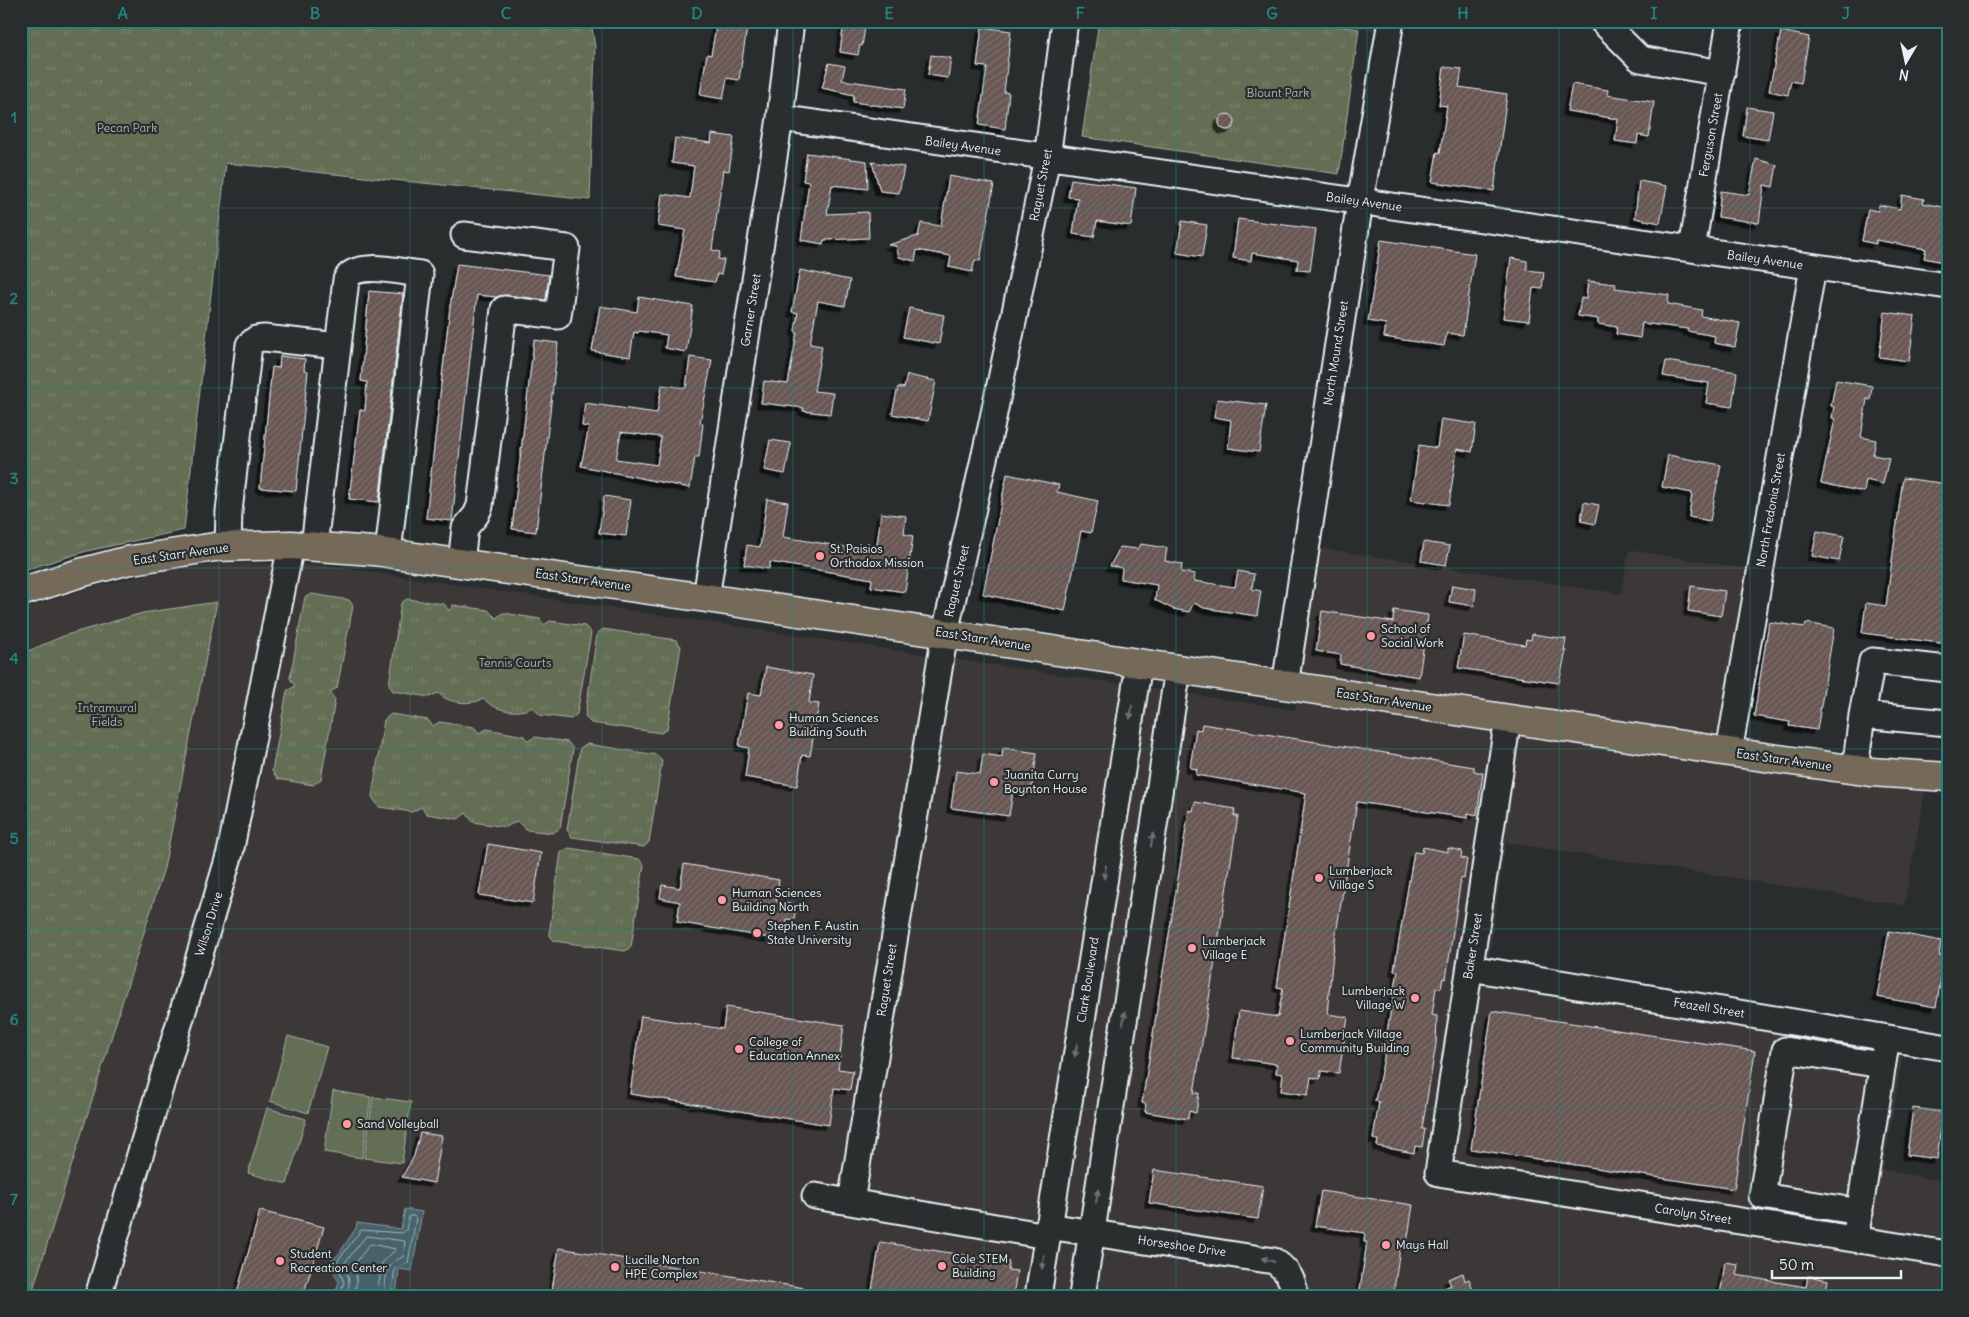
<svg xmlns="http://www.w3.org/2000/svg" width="1969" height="1317" font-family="Delius,sans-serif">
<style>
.built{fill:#3d3939}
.green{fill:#646e54;stroke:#a6b0a6}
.park{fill:url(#park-tufts);stroke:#a6b0a6}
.water{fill:#46626a;stroke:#879ba3}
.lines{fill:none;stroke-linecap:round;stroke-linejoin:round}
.shore{stroke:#a7b8bf;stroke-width:1}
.building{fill:url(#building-hatch);stroke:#e8f1f8;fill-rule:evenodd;filter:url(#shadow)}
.minor-casing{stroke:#e8f1f8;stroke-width:29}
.major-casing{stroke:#e8f1f8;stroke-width:31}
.minor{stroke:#2a2d2e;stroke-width:25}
.major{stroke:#746a5a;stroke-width:28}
.oneway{fill:#6c7275}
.grid{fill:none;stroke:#25827c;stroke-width:1;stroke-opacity:0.55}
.poi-dot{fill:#ff9aa2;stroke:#2a2d2e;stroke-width:2}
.labels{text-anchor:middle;stroke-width:4.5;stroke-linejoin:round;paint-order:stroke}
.park-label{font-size:12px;fill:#adb6ae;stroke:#2a2d2e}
.street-label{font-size:12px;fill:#e8f1f8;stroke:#2a2d2e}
.poi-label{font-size:12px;fill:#e8f1f8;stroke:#2a2d2e;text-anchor:start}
.neatline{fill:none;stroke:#25827c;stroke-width:2}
.grid-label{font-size:16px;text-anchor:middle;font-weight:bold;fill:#25827c}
</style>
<defs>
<pattern id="park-tufts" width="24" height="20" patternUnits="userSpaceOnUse" patternTransform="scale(1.25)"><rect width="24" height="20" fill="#646e54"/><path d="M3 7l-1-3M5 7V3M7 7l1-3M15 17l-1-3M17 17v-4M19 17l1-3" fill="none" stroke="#7a836d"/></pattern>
<pattern id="building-hatch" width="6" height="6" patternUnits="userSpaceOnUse" patternTransform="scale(1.25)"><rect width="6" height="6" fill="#685653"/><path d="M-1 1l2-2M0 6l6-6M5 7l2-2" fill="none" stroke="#7e6f6c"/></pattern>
<filter id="shadow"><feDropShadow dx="-4.5" dy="4.5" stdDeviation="0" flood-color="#0009"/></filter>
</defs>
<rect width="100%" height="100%" fill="#2a2d2e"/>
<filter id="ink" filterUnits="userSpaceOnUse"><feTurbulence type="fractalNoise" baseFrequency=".02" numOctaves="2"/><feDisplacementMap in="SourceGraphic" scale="10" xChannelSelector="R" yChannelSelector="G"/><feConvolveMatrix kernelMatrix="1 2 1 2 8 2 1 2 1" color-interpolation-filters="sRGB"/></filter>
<g filter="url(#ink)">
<path class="built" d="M1316,21H1380L1378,31Z
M1320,548L1621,594L1629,550L1748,569L1716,762L1925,791L1904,905L1506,842L1488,961L1907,1031L1883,1170L1948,1182V1296H21V610L89,588L163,571L228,563L324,565L1295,710Z"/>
<path class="green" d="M288,1036L327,1047L308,1113L270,1101Z
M333,1091L371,1097L362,1158L324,1152Z
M373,1097L411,1102L402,1163L364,1158Z
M267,1108L306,1119L287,1184L248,1173Z"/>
<path class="park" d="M21,21H591L595,47L590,200L226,163L184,530L87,551L21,571Z
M1099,21H1304L1359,29L1339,174L1082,137Z
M312,594L349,600L353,606L337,688L330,692L335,700L321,779L313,785L278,779L272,771L287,691L295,686L290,678L305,597Z
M407,599L444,604L449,611L453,605L488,610L496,618L503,613L540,619L544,625L550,621L585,626L591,633L577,714L571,719L540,715L533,707C518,715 495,711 484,699C470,705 449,704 438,693L429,697L393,691L389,685L401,603Z
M217,602L164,868L31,1296H21V654L66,635L143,613Z
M603,629L676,640L681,646L667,729L661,733L591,723L585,716L597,634Z
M391,714L428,720L433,726L439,722L474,727L479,733L487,729L524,736L528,741L535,737L568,742L573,749L560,828L553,833L527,830L517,821L506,827L473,822L466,813L458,819L427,814L421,807L412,812L379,807L372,797L384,720Z
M587,744L657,755L662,761L649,842L644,847L572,837L567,830L580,748Z
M569,848L639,859L644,865L631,947L625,951L554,941L549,934L561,852Z"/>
<path class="water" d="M405,1209L422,1212L412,1271L399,1269L396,1296H334L339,1282L332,1268L331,1260L338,1255L356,1228L357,1223L401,1229Z"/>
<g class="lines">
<path class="shore" d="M339,1296L344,1282L336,1263L361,1230L402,1233L406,1230L409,1216H414L416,1218L408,1263L395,1268L391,1296
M345,1296C352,1283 349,1277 343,1265L366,1236L405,1241L403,1257C385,1263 385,1278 385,1296
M353,1296L357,1281L354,1265L370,1244L396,1249L382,1263L377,1296"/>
</g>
<path class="building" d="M717,21H748L739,80L727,78L723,99L700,95L707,54L711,55Z
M844,21H866L862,46L860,45L858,55L840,52Z
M982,27L1011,31L1004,92L1009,93L1005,129L979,125L987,67L977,66Z
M1781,31L1809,37L1801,83L1791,81L1788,95L1769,91Z
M931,55L951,58L948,78L928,75Z
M829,63L845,66L842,80L906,89L903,109L853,102L854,95L822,88Z
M1444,67L1462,69L1459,87L1507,94L1494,191L1432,182L1437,152L1440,153L1447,106L1439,105Z
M1572,84L1608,90L1607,95L1654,102L1649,137L1638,135L1637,144L1615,141L1618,119L1567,111Z
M1747,107L1773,111L1768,140L1743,136Z
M1219 122a8 8 0 1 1 16 0a8 8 0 1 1-16 0Z
M712,134L734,137L729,171L723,170L712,250L720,252L718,259L724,260L721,275L717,274L715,282L676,277L685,230L658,226L662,194L690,198L694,166L672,163L675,138L711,143Z
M807,153L867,161L868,189L832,185L827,214L868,212L869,238L824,240L823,244L801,240L809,182L803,181Z
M1756,159L1777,165L1773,187L1764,185L1759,223L1718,217L1721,191L1749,195Z
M872,162L904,167L899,193L880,191Z
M949,176L994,184L980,261L975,260L972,272L949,267L951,256L917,250L915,261L899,257L896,246L888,245L918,236L921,223L941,226Z
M1071,179L1136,188L1131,226L1097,221L1094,237L1073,234L1078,198L1068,197Z
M1639,181L1667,186L1660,223L1635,218Z
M1902,195L1924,199L1923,203L1948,208V263L1924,258L1926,249L1876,240V244L1862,241L1868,209L1878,211L1879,205L1900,209Z
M1238,219L1316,229L1310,271L1297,270L1298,260L1252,253L1251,261L1233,258Z
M1182,221L1207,225L1202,257L1177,253Z
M1381,240L1475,254L1463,335L1447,333L1444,346L1384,337L1386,324L1368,321Z
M1511,258L1527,261V270L1544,272L1542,289L1533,288L1529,321L1503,318Z
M457,264L549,275L546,300L506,295L496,297L477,295L452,521L426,518L450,307Z
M800,270L850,280L845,306L818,301L810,344L822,346L814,391L833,393L830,414L803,411L804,408L761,403L764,381L788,384L797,332L795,331L798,313L792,312Z
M1588,281L1616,284L1615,288L1669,295L1668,304L1702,310L1701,316L1740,323L1735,347L1714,343L1715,336L1687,331L1688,329L1642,323L1640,338L1616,334L1617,327L1598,324V319L1578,316L1581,298L1586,299Z
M369,291L403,294L379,502L349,499L360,410L365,411L367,382L361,381Z
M639,297L693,306L686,352L665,348L667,335L639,331L638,333L634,332L630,357L592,351L600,306L637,312Z
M909,308L944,315L939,344L903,337Z
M1885,312L1915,316L1909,361L1879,357Z
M534,340L558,343L536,532L512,529Z
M280,356L305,359L304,370L308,371L296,491L260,488L272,367L279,368Z
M690,357L712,360L700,423L703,424L699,457H695L690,488L581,466L589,427L582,426L585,403L657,413L662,385L686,388ZM621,432L661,437L657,465L616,459Z
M1666,361L1737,372L1732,407L1706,403L1709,383L1663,376Z
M907,375L936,381L928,421L892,414L898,387L904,388Z
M1836,380L1872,386L1870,400L1867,399L1861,437L1876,440L1873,455L1889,458L1883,484L1866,480L1864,492L1821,483L1835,419L1832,418L1834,407L1831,406Z
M1217,399L1266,405L1259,452L1228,448L1231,420L1214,417Z
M1441,419L1476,424L1472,452L1457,449L1449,505L1411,500L1419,445L1437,448Z
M770,440L791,443L785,474L764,470Z
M1668,455L1721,465L1710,521L1689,517L1692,493L1662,487Z
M1007,474L1059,485L1057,492L1098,501L1091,533L1081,531L1065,611L983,594Z
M1903,478L1948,484V644L1862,633L1866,603L1886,606Z
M604,496L631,500L626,536L599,533Z
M767,499L788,502L783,537L876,552L881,513L906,516L904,534L913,536L905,592L871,587L872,579L770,562L769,569L744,565L747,545L760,547Z
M1584,502L1599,505L1595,524L1581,521Z
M1817,531L1844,536L1839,561L1812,556Z
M1424,542L1450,546L1446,565L1421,561Z
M1141,544L1167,548L1165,561L1182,564L1181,572L1195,574L1194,581L1235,587L1238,571L1254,574L1252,589L1261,591L1257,616L1204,608L1194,603L1189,612L1173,609L1155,600L1157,585L1121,579L1122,568L1110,566L1120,547L1138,549Z
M1452,585L1476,589L1474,606L1449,602Z
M1691,586L1725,591L1721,616L1688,611Z
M1394,610L1428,615L1419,677L1340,664L1341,655L1316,651L1322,611L1393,622Z
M1769,622L1805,627L1806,623L1834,628L1817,730L1789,726L1790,722L1754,716Z
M1532,634L1566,639L1564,651H1566L1559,683L1458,668L1464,635L1525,645L1526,639L1531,640Z
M766,667L813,675L809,703L819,704L810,756L802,755L797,786L745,777L749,748L739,746L748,693L761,695Z
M1202,724L1474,767V771L1483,773L1477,815L1468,813V818L1357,802L1333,953L1327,1014L1348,1017L1339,1073L1321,1071L1320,1079L1311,1077L1308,1095L1281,1091L1283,1074L1276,1073L1277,1064L1233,1058L1239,1011L1278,1017L1283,988L1277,987L1306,793L1196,775L1197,769L1190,768L1196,729L1201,730Z
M1003,748L1037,753L1031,793L1013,791L1009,816L951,808L956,771L980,774L983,754L1002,757Z
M1195,802L1235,809L1234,816H1238L1194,1093H1199L1196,1113L1189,1111L1188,1119L1145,1112L1146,1104L1142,1103L1189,810L1193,811Z
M488,844L541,853L533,903L479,895Z
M1423,847L1448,852V848L1462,851L1461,858L1467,859L1464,879L1461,878L1446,979L1443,978L1441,988H1436L1432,1015L1437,1016L1436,1044L1422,1129H1425L1422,1147L1415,1146L1414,1153L1377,1146L1378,1140L1373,1139L1379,1102L1375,1101L1386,1048H1384L1398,971H1394L1406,899L1414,852L1422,853Z
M684,864L779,880L776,901L796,905L794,920L787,919L786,927L772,925L770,938L677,922L680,902L660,898L662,885L680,888Z
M1889,931L1941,941L1939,955L1945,956L1936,1007L1877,997Z
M726,1007L844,1025L838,1069L853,1071L850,1090L834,1088L829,1125L630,1094L641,1016L723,1029Z
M1492,1011L1755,1051L1734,1189L1471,1149Z
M1913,1108L1943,1112L1937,1159L1907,1155Z
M420,1133L442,1136L434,1183L402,1177L414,1156Z
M1154,1170L1263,1186L1258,1219L1149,1203Z
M1321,1191L1413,1205L1406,1249L1400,1248L1393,1296H1359L1367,1242H1364L1365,1233L1315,1226Z
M260,1211L324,1227L303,1296H236Z
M880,1242L1009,1262L1008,1270L1017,1271L1013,1296H871Z
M559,1248L805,1288L804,1296H551Z
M1725,1262L1738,1264L1736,1275L1806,1287L1808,1276L1828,1280L1825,1296H1720Z
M1463,1273L1465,1281L1469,1279L1475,1296H1427L1451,1285L1448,1279Z"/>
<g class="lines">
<g class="minor-casing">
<path id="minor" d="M1602,21L1640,59L1722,73
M780,118L1948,286
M1692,249L1730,21
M228,546L229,511L249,345L256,339L264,338L338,346
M314,546L346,280C354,260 402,272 420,274L388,553
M461,563L465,528L476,515L480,506L504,309L558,316L567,248L464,235
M706,598L780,118L791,21
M1285,685L1360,202L1391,21
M1862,715L1872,661L1948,669
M1508,719L1438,1173L1948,1254
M1729,752L1813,267
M1855,770L1862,715L1948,723
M1470,968L1948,1048
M815,1196L1047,1236
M851,1202L945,633L992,423L1047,158L1065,21
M1860,1212L1762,1196L1785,1050L1882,1065
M1048,1226L1274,1261C1286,1269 1295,1280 1294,1296
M1857,1227L1885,1050
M98,1296L230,853L291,545
M1038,1296L1139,664
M1082,1296L1178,669"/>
</g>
<g class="major-casing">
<path id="major" d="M21,592L80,573L126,561L215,547L291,545L373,551L706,598L1729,752L1871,772L1948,777"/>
</g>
<use href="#minor" class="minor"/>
<use href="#major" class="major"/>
</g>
<defs><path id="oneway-solid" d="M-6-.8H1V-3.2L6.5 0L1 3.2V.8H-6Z" transform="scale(1.25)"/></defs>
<g class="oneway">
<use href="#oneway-solid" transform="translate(1131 712) rotate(99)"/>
<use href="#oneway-solid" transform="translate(1152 840) rotate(-81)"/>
<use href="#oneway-solid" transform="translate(1105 872) rotate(99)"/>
<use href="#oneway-solid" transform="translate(1124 1018) rotate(-81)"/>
<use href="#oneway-solid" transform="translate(1076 1050) rotate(99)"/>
<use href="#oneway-solid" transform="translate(1097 1196) rotate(-81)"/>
<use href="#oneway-solid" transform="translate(1268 1260) rotate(-164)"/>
<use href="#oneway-solid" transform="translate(1043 1262) rotate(98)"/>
</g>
</g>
<path class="grid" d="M219,21V1296M410,21V1296M602,21V1296M793,21V1296M984,21V1296M1176,21V1296M1367,21V1296M1559,21V1296M1750,21V1296M21,208H1948M21,388H1948M21,568H1948M21,749H1948M21,929H1948M21,1109H1948"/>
<g class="poi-dot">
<circle cx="820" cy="556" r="5"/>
<circle cx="1371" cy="636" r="5"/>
<circle cx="779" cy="725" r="5"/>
<circle cx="994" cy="782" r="5"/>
<circle cx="1319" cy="878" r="5"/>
<circle cx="722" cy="900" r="5"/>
<circle cx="757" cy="933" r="5"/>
<circle cx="1192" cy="948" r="5"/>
<circle cx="1415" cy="998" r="5"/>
<circle cx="1290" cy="1041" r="5"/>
<circle cx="739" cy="1049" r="5"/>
<circle cx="347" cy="1124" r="5"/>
<circle cx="1386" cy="1245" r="5"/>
<circle cx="280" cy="1261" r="5"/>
<circle cx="942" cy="1266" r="5"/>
<circle cx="615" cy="1267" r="5"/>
</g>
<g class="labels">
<g class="park-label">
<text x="1278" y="97">Blount Park</text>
<text x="127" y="132">Pecan Park</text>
<text x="515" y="667">Tennis Courts</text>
<text x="107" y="712">Intramural<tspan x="107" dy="14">Fields</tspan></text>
</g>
<g class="street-label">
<text transform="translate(1711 135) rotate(-80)" y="4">Ferguson Street</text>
<text transform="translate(963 146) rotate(8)" y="4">Bailey Avenue</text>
<text transform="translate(1041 185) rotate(-79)" y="4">Raguet Street</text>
<text transform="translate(1364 202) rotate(8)" y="4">Bailey Avenue</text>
<text transform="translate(1765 260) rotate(8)" y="4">Bailey Avenue</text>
<text transform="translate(751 310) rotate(-81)" y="4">Garner Street</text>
<text transform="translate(1336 353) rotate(-81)" y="4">North Mound Street</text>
<text transform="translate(1771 510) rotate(-80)" y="4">North Fredonia Street</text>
<text transform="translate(181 554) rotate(-8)" y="4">East Starr Avenue</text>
<text transform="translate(583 580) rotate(8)" y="4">East Starr Avenue</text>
<text transform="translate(957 581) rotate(-77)" y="4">Raguet Street</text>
<text transform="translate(983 639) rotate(9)" y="4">East Starr Avenue</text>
<text transform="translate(1384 700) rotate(9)" y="4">East Starr Avenue</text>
<text transform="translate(1784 760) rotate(8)" y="4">East Starr Avenue</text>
<text transform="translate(209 924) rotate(-73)" y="4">Wilson Drive</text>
<text transform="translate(1473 946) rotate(-81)" y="4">Baker Street</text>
<text transform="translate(887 980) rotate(-81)" y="4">Raguet Street</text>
<text transform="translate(1088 980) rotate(-81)" y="4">Clark Boulevard</text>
<text transform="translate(1709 1008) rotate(9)" y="4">Feazell Street</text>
<text transform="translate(1693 1214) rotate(9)" y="4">Carolyn Street</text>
<text transform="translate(1182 1246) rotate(8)" y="4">Horseshoe Drive</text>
</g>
<g class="poi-label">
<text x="830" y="553">St. Paisios<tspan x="830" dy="14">Orthodox Mission</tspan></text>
<text x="1381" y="633">School of<tspan x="1381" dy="14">Social Work</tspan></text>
<text x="789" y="722">Human Sciences<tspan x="789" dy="14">Building South</tspan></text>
<text x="1004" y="779">Juanita Curry<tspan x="1004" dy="14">Boynton House</tspan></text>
<text x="1329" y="875">Lumberjack<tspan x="1329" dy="14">Village S</tspan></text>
<text x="732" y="897">Human Sciences<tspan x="732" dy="14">Building North</tspan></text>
<text x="767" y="930">Stephen F. Austin<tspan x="767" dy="14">State University</tspan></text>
<text x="1202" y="945">Lumberjack<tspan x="1202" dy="14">Village E</tspan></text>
<text x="1405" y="995" text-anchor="end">Lumberjack<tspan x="1405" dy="14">Village W</tspan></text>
<text x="1300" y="1038">Lumberjack Village<tspan x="1300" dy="14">Community Building</tspan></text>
<text x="749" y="1046">College of<tspan x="749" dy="14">Education Annex</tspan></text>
<text x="357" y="1128">Sand Volleyball</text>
<text x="1396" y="1249">Mays Hall</text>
<text x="290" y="1258">Student<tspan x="290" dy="14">Recreation Center</tspan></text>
<text x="952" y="1263">Cole STEM<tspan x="952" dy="14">Building</tspan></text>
<text x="625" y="1264">Lucille Norton<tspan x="625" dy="14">HPE Complex</tspan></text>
</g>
</g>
<rect width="1969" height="1317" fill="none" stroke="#2a2d2e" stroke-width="55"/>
<g transform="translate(1906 62) rotate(189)" stroke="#2a2d2e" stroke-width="4" paint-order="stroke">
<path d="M0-4L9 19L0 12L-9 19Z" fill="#e8f1f8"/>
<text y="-8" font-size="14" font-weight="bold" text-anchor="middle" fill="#e8f1f8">N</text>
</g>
<path d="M1772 1270v8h129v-8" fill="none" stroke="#e8f1f8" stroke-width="2.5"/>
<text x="1779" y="1270" font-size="15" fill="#e8f1f8" stroke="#2a2d2e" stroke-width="4" paint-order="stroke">50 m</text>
<rect x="28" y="28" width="1914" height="1262" class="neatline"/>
<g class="grid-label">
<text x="123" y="19">A</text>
<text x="315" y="19">B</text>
<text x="506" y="19">C</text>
<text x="697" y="19">D</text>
<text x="889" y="19">E</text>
<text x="1080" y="19">F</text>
<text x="1272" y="19">G</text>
<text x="1463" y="19">H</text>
<text x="1654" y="19">I</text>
<text x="1846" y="19">J</text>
<text x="14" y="123">1</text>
<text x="14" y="304">2</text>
<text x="14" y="484">3</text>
<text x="14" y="664">4</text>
<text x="14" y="844">5</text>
<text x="14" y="1025">6</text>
<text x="14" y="1205">7</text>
</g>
</svg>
